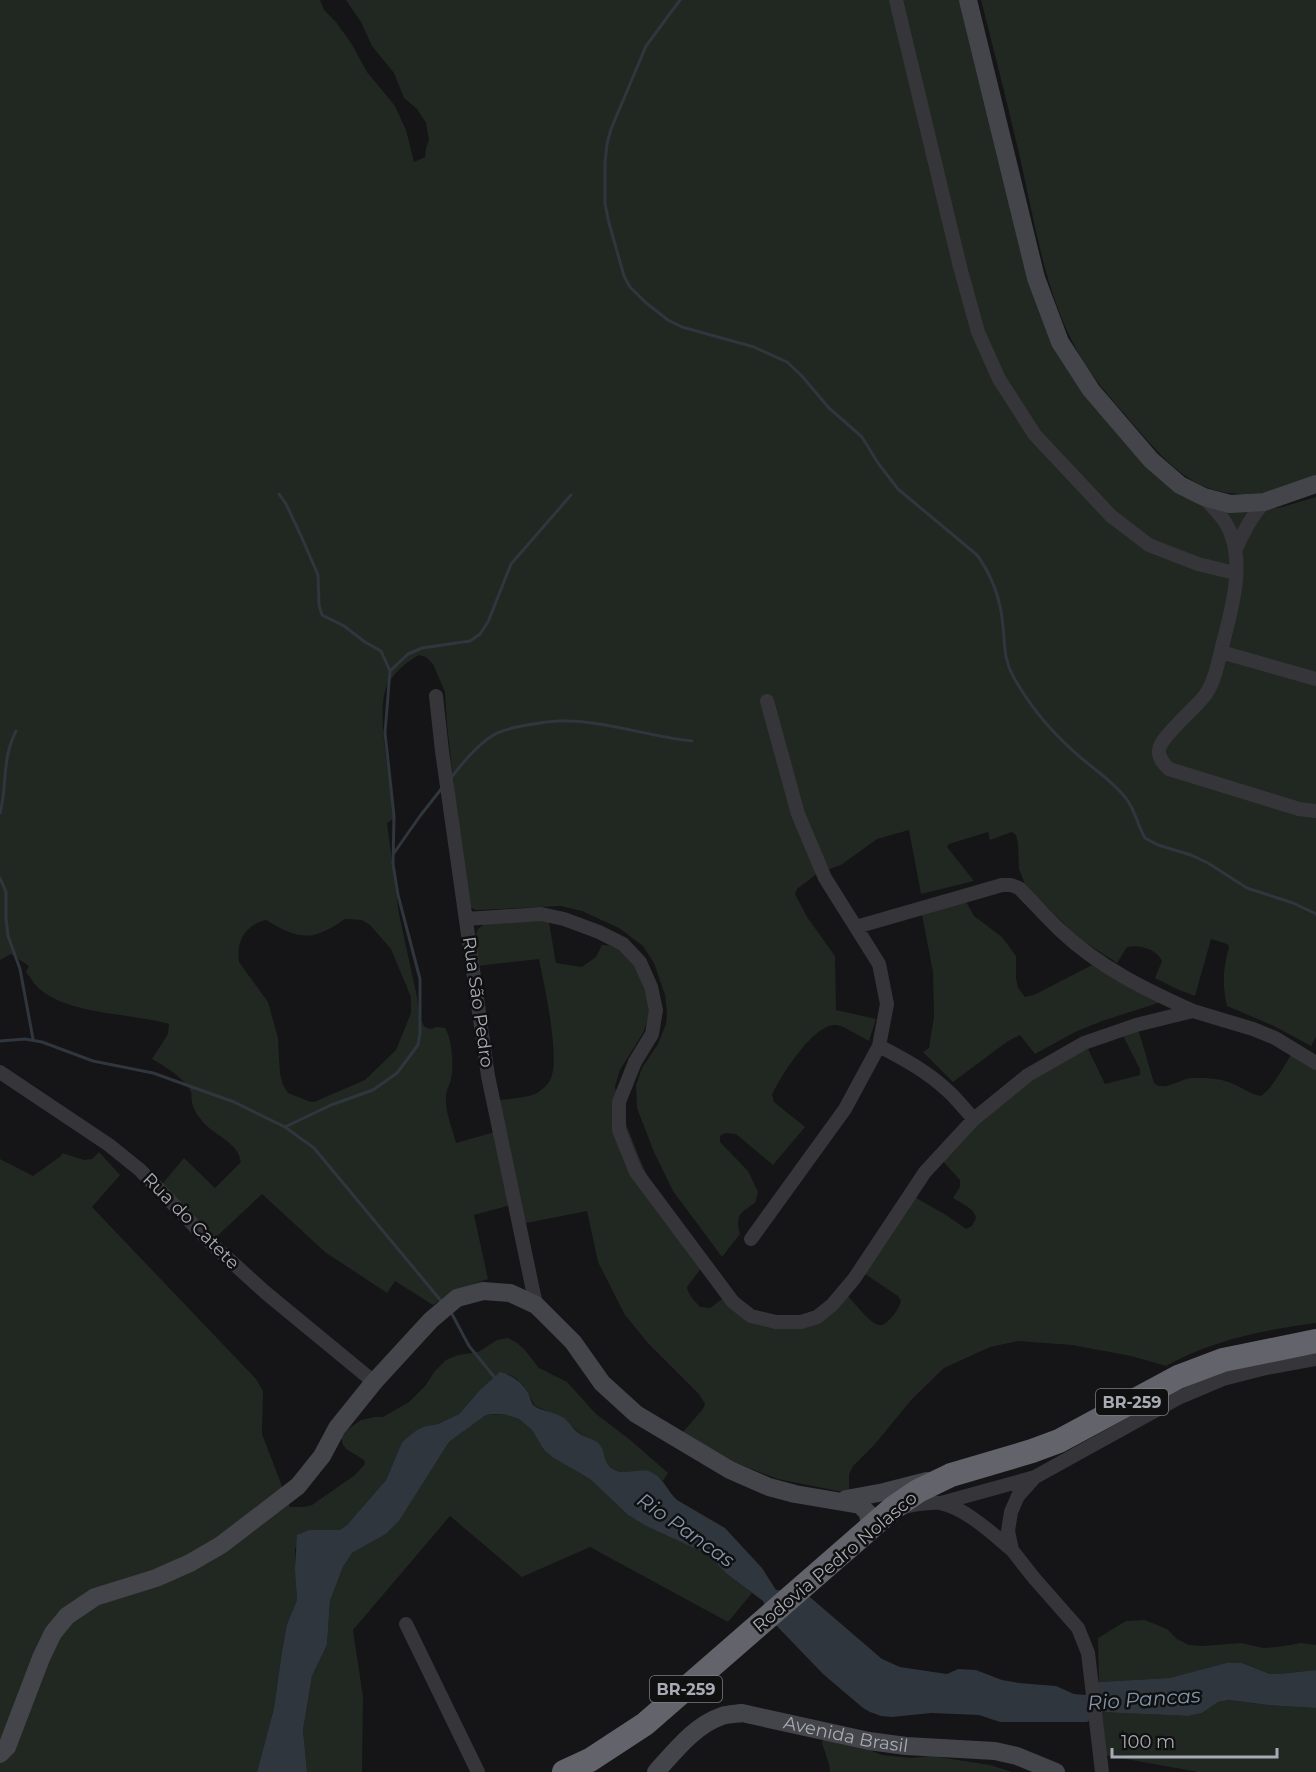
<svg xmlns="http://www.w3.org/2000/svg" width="1316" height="1772" font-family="Montserrat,sans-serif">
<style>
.green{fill:#212822;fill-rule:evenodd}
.water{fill:#2f363d}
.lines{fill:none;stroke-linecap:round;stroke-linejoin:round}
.stream{stroke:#2f363d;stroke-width:3}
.street{stroke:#36363a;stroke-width:14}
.secondary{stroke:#44454a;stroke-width:18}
.highway{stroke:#63646b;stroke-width:24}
.labels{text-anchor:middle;stroke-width:5;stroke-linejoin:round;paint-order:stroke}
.shield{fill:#101011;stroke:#7a7c83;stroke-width:1.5}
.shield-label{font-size:16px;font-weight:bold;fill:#a8abb4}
.street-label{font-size:18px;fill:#a8abb4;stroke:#101011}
.water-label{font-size:20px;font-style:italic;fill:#8395ab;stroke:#101011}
</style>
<rect width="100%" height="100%" fill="#151416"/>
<path class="green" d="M0,0H320L324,10L336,22L351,43L367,72L395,106L406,130L414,162L425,157L426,148L429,140L426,123L417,109L404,98L394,73L372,46L361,22L346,0H964L1033,284L1149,467L1257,511L1282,507L1316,497V1037L1311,1046L1274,1026L1227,1006C1222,984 1223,969 1229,947L1227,944L1211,939L1195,996L1177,989L1155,978L1162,961C1157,949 1139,944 1127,947L1117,963L1080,939L1026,887L1019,869L1018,844L1016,835L1012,832L990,840L988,832L949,844L947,847L974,881L921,894L909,830L877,839L841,865L818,873L797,889L795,894L807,917L835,956L836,1010L876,1019L869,1041C861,1037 845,1026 836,1025C814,1023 780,1077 772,1095L774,1102L805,1127L773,1165L736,1134L725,1133L720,1136V1142L748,1171L758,1192L755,1203C740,1213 735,1215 740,1234L722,1257L673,1191L654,1152L637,1108L636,1085L642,1068L658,1044L666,1024L667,1013L665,995L654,963L643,946L619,928L582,911L561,906L476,910L470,907L463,868L447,724L445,692L433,664L426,657L419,655C406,662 392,674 386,688C376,716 391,787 395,818L387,823L399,914L417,997L420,1020L425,1027L430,1029L437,1027L445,1028C452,1038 454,1067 451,1079C450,1085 446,1090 446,1097C445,1111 452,1128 456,1143L495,1132L489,1101C504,1099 521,1099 535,1094C541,1091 549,1084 551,1078C560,1056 544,984 539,959L476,966L474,938L478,929L484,924L548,917L556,963L582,967L596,957L602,945C635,943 643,988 651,1011L643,1033L620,1070L615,1086L617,1101L639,1157L655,1193L705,1263L687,1287C688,1295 695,1301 700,1307L710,1308L729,1294L756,1314L800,1319L846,1294C853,1301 870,1324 879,1325C884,1326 888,1321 891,1318C896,1313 899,1307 901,1301L898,1296L862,1272L911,1195L946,1215L966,1229L972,1226L976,1218C974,1208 961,1203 953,1198L960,1187V1180L940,1158L971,1125L1054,1062L1088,1049L1105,1084L1140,1075V1069L1121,1032L1135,1028L1139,1032L1154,1083C1165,1093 1181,1077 1194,1078C1207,1078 1218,1078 1231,1083C1242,1087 1249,1094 1261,1096C1275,1085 1282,1069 1291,1055L1316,1069V1323C1264,1330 1212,1340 1166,1366L1131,1356L1072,1345L1018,1341L990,1347L944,1368L912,1399L875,1444L853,1466L849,1474V1492H843L778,1479L736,1463L683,1432L703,1409L705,1404L699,1394L648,1343L625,1315L598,1262L587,1211L516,1225L511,1205L474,1215L488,1279L454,1291L433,1305L395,1281L387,1293L325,1252L262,1194L213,1240L159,1188L184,1158L215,1188L241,1162C238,1142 215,1136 203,1122C198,1116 193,1109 192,1102C191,1098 192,1095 191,1092C187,1080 163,1065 152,1059L168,1034L169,1024C131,1013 71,1015 41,990C35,986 31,978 26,972L29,966L11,954L0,960ZM345,919L362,920L370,925L391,949L411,997V1013L396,1050L365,1080L314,1102H311L288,1093L283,1085L280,1074L278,1038L268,1002L239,962C236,941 245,925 266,920C299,940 312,942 345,919Z
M981,0H1316V480C1284,490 1252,499 1218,491C1185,483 1162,457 1140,432C1119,407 1095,383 1079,354C1048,300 1037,236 1024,176C1011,117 996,59 981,0Z
M964,898L974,916L1002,937L1016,956V978L1018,988L1025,997L1034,995L1092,965L1159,999L1158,1003L1102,1021L1075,1032L1035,1054L1020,1035L1008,1041L953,1082L923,1052L929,1048L934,1017L933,972L921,910Z
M99,1152L120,1175L92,1207L256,1379L263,1391L262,1434L290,1507H303L312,1505L355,1475L365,1464L364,1460L346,1449L342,1443V1437L348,1429L361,1420L374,1417H383L409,1402L425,1386L435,1371L446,1360L458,1355L478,1352L497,1340L508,1338L517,1343L524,1349L539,1368L567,1382L596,1414L629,1439L668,1473L663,1481L653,1473L644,1471L625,1473L615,1470L608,1465L604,1459L603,1452L595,1441L582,1435L563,1418L535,1406L523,1385L516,1378L508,1374L479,1391L459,1414L438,1424L426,1426L402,1442L386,1480L347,1525L340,1530H320L295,1548L297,1600L287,1624L282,1651L274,1708L257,1772H0V1159L33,1176L61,1156L62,1153L84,1160L92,1159Z
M503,1414L519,1419L532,1430L544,1450L552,1457L590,1479L628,1515L646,1526L707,1554L727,1574L752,1593L728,1622L590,1547L522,1577L450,1516L353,1630L363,1697L362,1772H307L303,1730L312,1676L327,1645L330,1601L343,1567L352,1553L386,1534L399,1521L449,1442L486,1415Z
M1145,1620L1167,1629L1177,1639L1189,1645L1202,1646L1241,1643L1263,1648L1278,1647L1301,1643L1316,1645V1670L1279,1674H1270L1242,1663H1226L1169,1678L1099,1682L1098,1638L1126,1621Z
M1229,1700L1268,1705L1316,1708V1772H1198L1104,1755L1101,1712L1188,1716L1202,1713L1218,1702Z
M840,1738L882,1755L911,1758L932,1756L990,1765L1012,1772H830L829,1764L822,1743L823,1739Z"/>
<path class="water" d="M500,1372C512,1375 522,1382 528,1393C530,1397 531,1403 534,1406C542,1411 555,1412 564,1418C570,1423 574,1430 580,1434C586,1438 596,1439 600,1445C606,1454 603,1463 613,1469C626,1477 641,1466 653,1473C664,1479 668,1492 677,1500L725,1528L762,1568L776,1590L804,1592L882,1659L900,1667L947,1674L958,1669L976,1670L1002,1680L1019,1683L1056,1686L1074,1694L1086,1695L1099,1682L1169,1678L1226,1663H1242L1270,1674H1279L1316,1670V1708L1268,1705L1229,1700L1218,1702L1202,1713L1188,1716L1101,1712L1087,1722H1000L979,1715L931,1713L892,1717L881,1716L870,1712L863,1708L823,1674L771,1620L763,1601L727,1574L707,1554L646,1526L628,1515L590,1479L552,1457L544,1450L532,1430L519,1419L503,1414H494L486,1415L449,1442L399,1521L386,1534L352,1553L343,1567L330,1601L327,1645L312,1676L303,1730L307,1772H257L274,1708L282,1651L287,1624L297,1600L295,1569L297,1535L309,1530H340L347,1525L386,1480L402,1442L417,1430L426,1426L438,1424L459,1414L479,1391Z"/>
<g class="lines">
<path class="stream" d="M680,0L646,46L611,129L607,144L605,163V204L609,223L624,276L630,287L645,302L668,320L682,327L754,347L787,362L801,375L829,408L862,437L878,463L898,489L977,555C993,577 1001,600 1003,627C1005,645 1004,660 1013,676C1030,707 1053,734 1080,757C1095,770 1112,781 1125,797C1135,809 1137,824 1145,838L1158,845L1191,855L1208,863L1247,888L1293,903L1316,914
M279,494L286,504L302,538L318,575L319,605L322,615L344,626L365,642L381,651L390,671L385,733L394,816L393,864L398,895L420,979V1033L418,1045L397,1073L373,1090L331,1105L285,1127
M390,671L408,654L422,648L470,641L480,634L488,622L511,564L571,495
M450,779C461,765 476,746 492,736C501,730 516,727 527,725C541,723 555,720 568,721C610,722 650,737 692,741
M0,813C8,783 1,761 16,731
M394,853L420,816L442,788
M0,878L6,892V918L8,936L20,969L33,1039
M0,1041L25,1039L42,1042L93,1061L153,1073L234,1102L285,1127L314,1148L442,1302
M452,1314L469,1346L496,1379"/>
<path class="street" d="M896,0L960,267L978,332L999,379L1035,435L1111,516L1149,545L1198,564L1235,573
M1204,497C1214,509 1226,519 1231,534C1244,569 1231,611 1222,647C1218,663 1215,680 1206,694C1196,708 1160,737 1159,750C1158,758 1164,764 1169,769L1299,809L1316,811
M1235,551C1243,532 1251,517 1264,502
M1221,652L1316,679
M436,696L442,751L488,1076L536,1305
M466,919L541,914L564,919L599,932L623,944L640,962L651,987L656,1010L652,1034L635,1062L619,1102V1130L636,1172L733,1302L751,1316L776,1322H801L817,1317L832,1305L854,1279L925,1172L974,1119L1028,1075L1084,1043L1136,1025L1193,1011L1253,1029L1275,1038L1316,1063
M856,927L1002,885H1011L1019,888C1033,902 1047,918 1061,931C1099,967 1146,990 1193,1011
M879,1046C904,1059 928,1072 948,1091C957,1099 965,1110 974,1119
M0,1072L109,1145L140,1170L213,1245L266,1293L374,1382
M751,1239L845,1109L879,1046L887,1004L879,964L825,878L798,814L767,701
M1035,1477L1018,1496L1011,1512L1008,1531L1012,1550L1034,1578L1078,1628L1088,1653L1102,1772
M941,1503L1035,1477L1178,1398L1223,1379L1266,1368L1316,1359
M902,1507C914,1505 928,1502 940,1503C964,1507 993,1534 1012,1550
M406,1624L478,1772"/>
<g class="secondary">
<path d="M968,0L1036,278L1060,342L1091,390L1151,460L1180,485L1204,497L1230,504L1264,502L1316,484"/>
<path d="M846,1499L884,1492L927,1481"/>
<path d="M0,1754L7,1747L41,1658L53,1633L67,1616L95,1597L156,1578L190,1563L221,1545L298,1486L322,1456L337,1428L374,1382L431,1320L457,1298L483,1291L510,1293L536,1305L573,1342L602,1383L636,1414L730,1470L769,1487L795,1494L860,1505L868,1513L870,1528"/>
<path id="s1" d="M656,1772C675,1751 695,1725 722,1716C728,1714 735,1714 742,1713L869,1741L906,1746L995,1751L1017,1756L1056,1772"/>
</g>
<path class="highway" d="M564,1772L590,1760L645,1724L893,1508L918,1491L951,1475L1032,1451L1059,1441L1178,1377L1223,1360L1316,1341"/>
</g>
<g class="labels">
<g class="shield">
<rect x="1096" y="1389" width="72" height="26" rx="4.5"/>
<rect x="650" y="1676" width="72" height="26" rx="4.5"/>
</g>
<g class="shield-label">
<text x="1132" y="1408">BR-259</text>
<text x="686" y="1695">BR-259</text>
</g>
<g class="street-label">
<text transform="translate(478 1002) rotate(82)" y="6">Rua São Pedro</text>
<text transform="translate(191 1221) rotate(45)" y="6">Rua do Catete</text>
<text transform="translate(835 1562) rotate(-40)" y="6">Rodovia Pedro Nolasco</text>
<text dy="6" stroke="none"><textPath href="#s1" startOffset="214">Avenida Brasil</textPath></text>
</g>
<g class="water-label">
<text transform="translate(686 1530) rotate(35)" y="7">Rio Pancas</text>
<text transform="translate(1144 1699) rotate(-4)" y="7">Rio Pancas</text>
</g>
</g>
<path d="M1112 1748v9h165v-9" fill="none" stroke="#a8abb4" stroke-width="3"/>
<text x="1121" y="1748" font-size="18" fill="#a8abb4" stroke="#101011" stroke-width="4.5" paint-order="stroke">100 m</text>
</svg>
